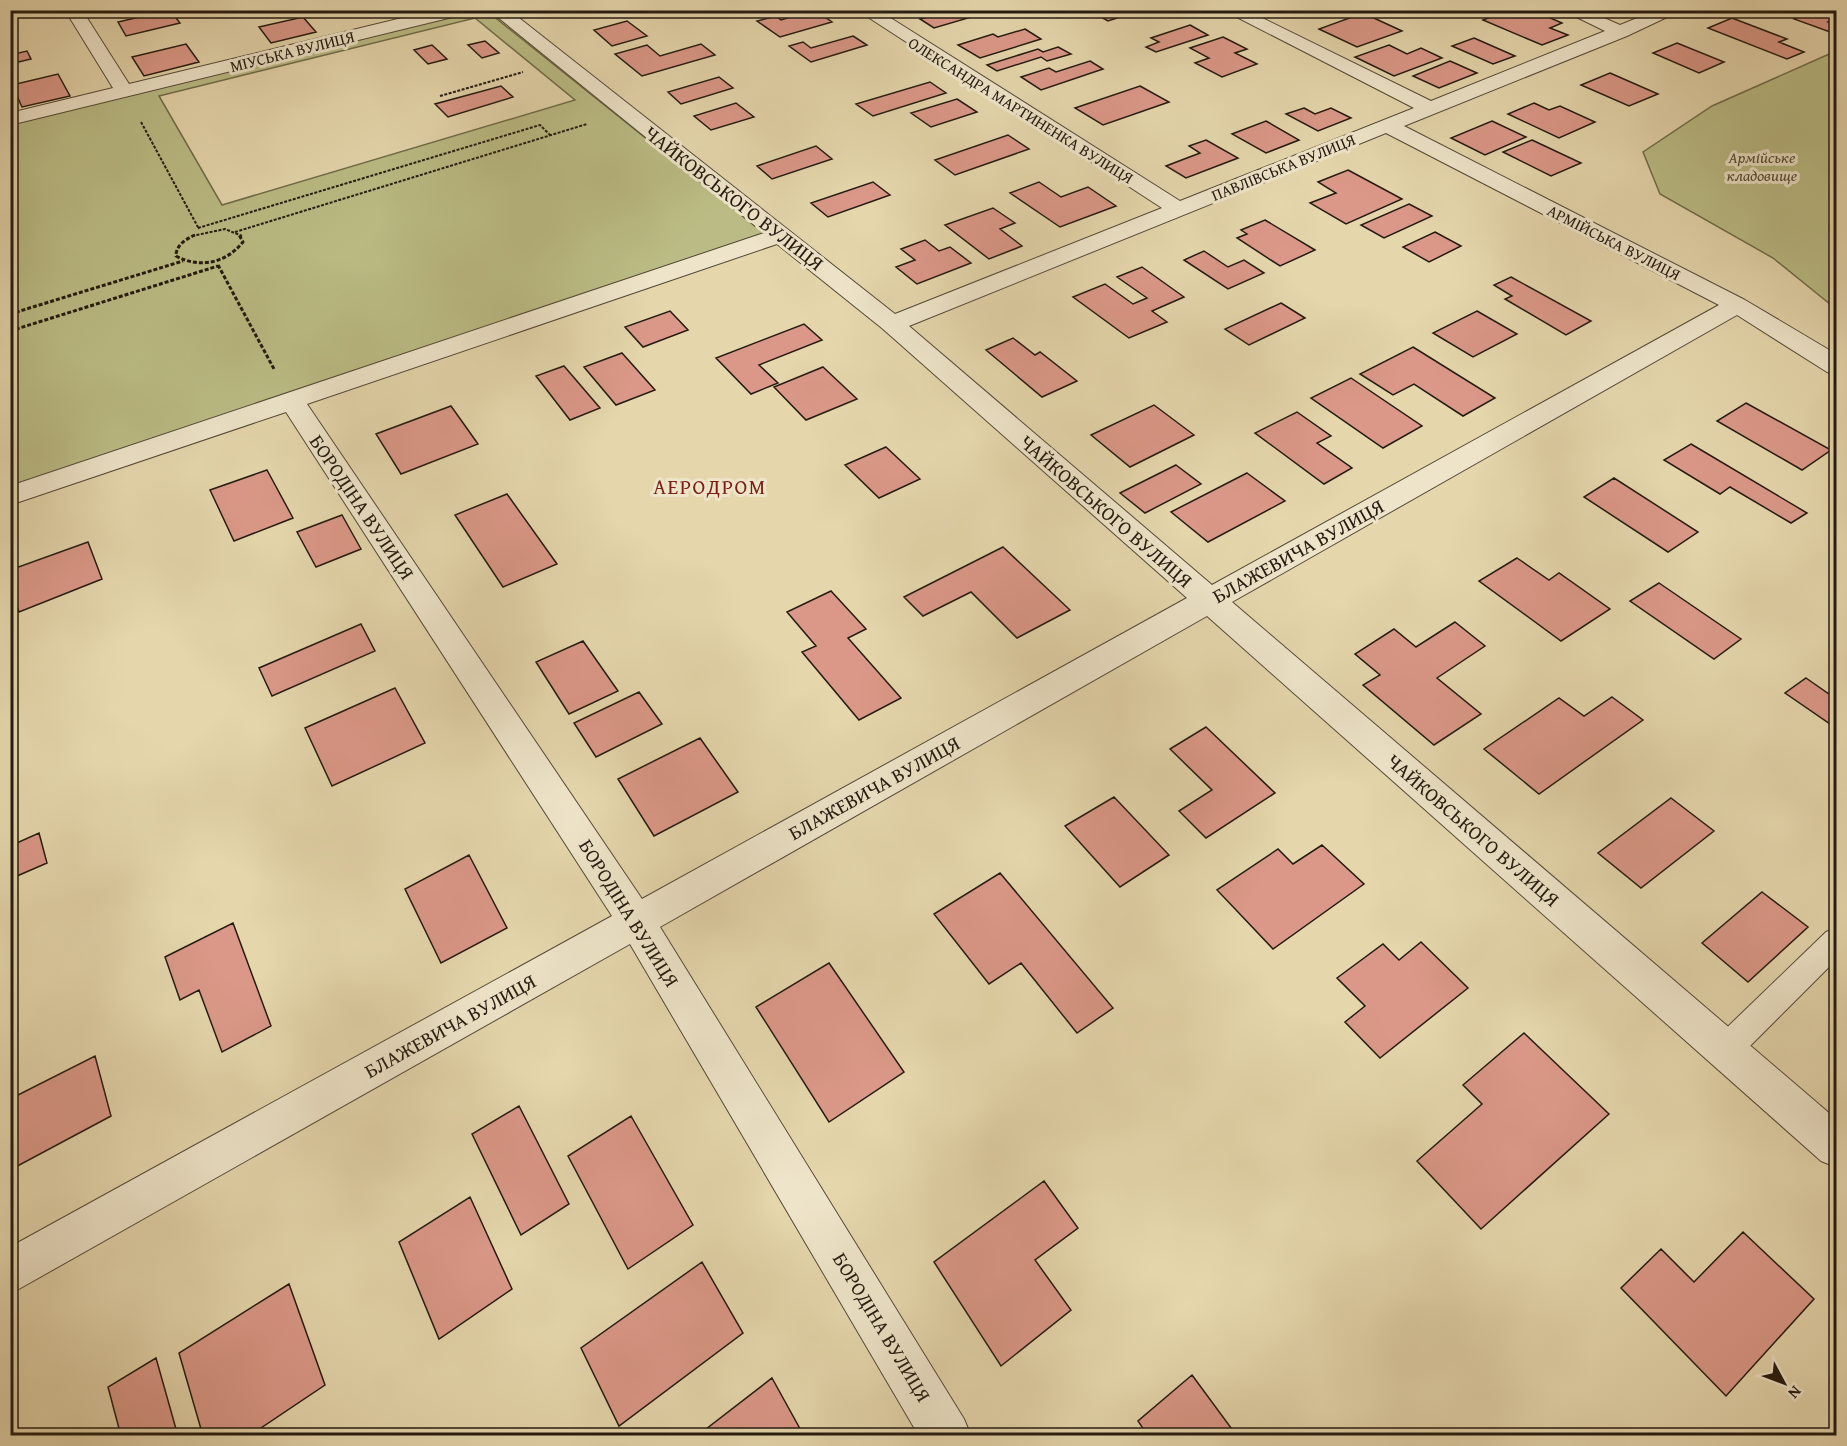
<svg xmlns="http://www.w3.org/2000/svg" width="1847" height="1446" font-family="'Gentium Book Plus',serif">
<style>
.green{fill:#bbbc85;stroke:#706c4a;stroke-width:1.5;fill-rule:evenodd}
.building{fill:#db9888;stroke:#241b10;stroke-width:1.5}
.lines{fill:none;stroke-linecap:round;stroke-linejoin:round}
.lane-casing{stroke:#544a37;stroke-width:2}
.street-casing{stroke:#544a37;stroke-width:2}
.path-far1{stroke:#241b10;stroke-width:2;stroke-dasharray:3 1.5;stroke-linecap:butt}
.path{stroke:#241b10;stroke-width:3;stroke-dasharray:4 2;stroke-linecap:butt}
.lane{fill:#eee4c9;fill-rule:evenodd}
.street{fill:#eee4c9;fill-rule:evenodd}
.labels{text-anchor:middle;stroke-width:6;stroke-linejoin:round;paint-order:stroke}
.far-street-label{font-size:16px;fill:#241b10;stroke:#eee4c9}
.far-park-label{font-size:16px;font-style:italic;fill:#514b33;stroke:#eee4c9}
.street-label{font-size:20px;fill:#241b10;stroke:#eee4c9}
.neighbourhood-label{font-size:21px;letter-spacing:1.5px;fill:#7a1f14;stroke:#eee4c9}
</style>
<rect width="100%" height="100%" fill="#e5d6ac"/>
<filter id="stains"><feTurbulence type="fractalNoise" baseFrequency=".00333" numOctaves="4"/><feColorMatrix values="0 0 0 0 .2 0 0 0 0 .09 0 0 0 0 .02 0 0 0 .5 -.17"/></filter>
<radialGradient id="worn" r=".72"><stop offset=".6" stop-color="#630" stop-opacity="0"/><stop offset="1" stop-color="#630" stop-opacity=".3"/></radialGradient>
<path class="green" d="M471,11H487L764,233L11,488V124ZM475,18L575,100L222,205L159,96Z
M1836,51V309L1773,258L1660,194L1643,152L1712,106Z"/>
<path class="building" d="M170,10H190L193,14L176,18L180,23L126,36L118,22Z
M815,10L832,22L780,37L757,21L776,16L781,20Z
M930,10H991L992,11L934,28L920,19L937,15Z
M1088,10H1142L1108,21Z
M1282,10H1317L1296,17Z
M1508,10H1532L1562,23L1550,28L1568,35L1542,45L1483,20Z
M1813,10L1836,15V18L1828,22L1836,25V29L1830,32L1794,19Z
M1363,13L1402,31L1357,47L1319,29Z
M303,17L316,32L271,43L259,27Z
M1732,18L1787,39L1779,42L1804,52L1787,59L1708,28Z
M627,21L647,36L612,46L594,30Z
M1190,25L1208,35L1156,52L1146,47L1159,42L1151,38Z
M1025,29L1041,39L980,58L958,45L993,34L998,37Z
M853,36L867,45L811,62L789,46L803,42L811,48Z
M1223,37L1247,49L1235,53L1257,64L1222,77L1195,63L1209,58L1190,48Z
M1474,38L1515,56L1493,64L1452,46Z
M485,41L499,53L482,58L468,45Z
M1677,43L1724,62L1699,73L1653,53Z
M186,44L199,62L144,76L132,57Z
M701,44L715,55L642,76L615,54L647,45L660,56Z
M432,45L447,59L428,64L414,50Z
M1389,45L1407,54L1421,48L1442,58L1394,76L1355,57Z
M1058,47L1071,54L1047,61L1041,57L997,71L987,65L1038,49L1043,52Z
M27,51L31,59L10,64V55Z
M1090,61L1103,69L1041,90L1021,77L1049,68L1056,72Z
M1450,61L1477,73L1439,88L1413,76Z
M1610,73L1658,94L1629,106L1581,85Z
M58,74L70,96L22,107L12,85Z
M719,77L733,88L681,104L668,92Z
M930,82L946,93L873,116L856,104Z
M501,86L513,97L448,117L435,104Z
M1140,86L1169,102L1103,125L1075,108Z
M957,99L977,112L931,127L911,113Z
M736,103L754,117L711,130L694,116Z
M1534,103L1549,110L1560,106L1595,122L1559,138L1508,114Z
M1304,108L1315,114L1331,108L1351,118L1318,131L1286,114Z
M1266,121L1299,140L1266,153L1232,134Z
M1492,121L1526,137L1485,155L1451,138Z
M1008,135L1029,149L955,175L935,160Z
M1206,140L1238,158L1186,178L1166,166L1200,153L1189,146Z
M1532,140L1581,163L1551,176L1503,152Z
M816,146L832,159L772,179L757,166Z
M1348,170L1402,199L1346,224L1310,203L1336,193L1318,182Z
M873,182L890,195L828,217L811,203Z
M1039,182L1061,197L1088,187L1116,206L1060,227L1010,193Z
M1409,204L1432,216L1384,238L1361,225Z
M993,208L1015,223L1000,229L1022,246L989,259L945,225Z
M1265,220L1315,250L1280,266L1237,238L1247,234L1241,230Z
M1435,232L1461,246L1429,262L1403,247Z
M925,240L939,251L950,247L971,263L917,284L896,267L915,260L901,249Z
M1204,251L1228,267L1244,260L1264,273L1228,289L1184,260Z
M1142,267L1184,297L1152,311L1167,322L1129,338L1073,297L1105,284L1133,304L1147,298L1117,277Z
M1511,277L1591,321L1566,335L1505,299L1512,296L1494,285Z
M1281,303L1305,318L1249,345L1225,329Z
M670,311L688,330L643,347L625,327Z
M1477,311L1517,334L1473,357L1433,333Z
M804,324L822,340L759,365L778,383L751,394L716,358Z
M1013,338L1035,355L1040,352L1077,381L1042,397L986,350Z
M1413,347L1495,398L1463,416L1414,384L1393,395L1360,374Z
M622,353L655,390L616,405L584,367Z
M564,366L600,408L570,420L536,376Z
M823,367L857,399L806,420L774,387Z
M1351,378L1422,426L1383,448L1311,398Z
M1746,403L1831,450L1802,470L1717,421Z
M1154,405L1194,435L1130,467L1091,435Z
M451,406L478,444L401,474L376,434Z
M1297,412L1331,436L1317,443L1352,468L1324,484L1255,433Z
M1691,444L1807,513L1791,523L1730,487L1720,494L1664,460Z
M886,447L920,479L879,498L845,465Z
M1176,465L1201,484L1145,513L1120,493Z
M267,470L293,518L234,541L210,490Z
M1247,473L1285,501L1208,542L1171,512Z
M1614,478L1698,532L1668,552L1584,497Z
M507,494L557,564L503,587L455,515Z
M342,515L361,549L316,567L297,532Z
M88,542L102,579L19,612L10,585V570Z
M1003,547L1070,610L1017,638L971,592L923,616L904,597Z
M1517,558L1549,580L1559,573L1610,609L1561,641L1479,581Z
M1659,583L1741,639L1714,659L1630,601Z
M831,591L866,629L848,638L901,698L859,720L802,652L816,646L787,612Z
M1455,622L1485,646L1437,678L1481,714L1434,745L1363,685L1380,675L1355,654L1394,629L1416,647Z
M361,624L375,651L272,696L259,668Z
M583,641L618,691L569,714L536,662Z
M1806,678L1836,699V728L1785,693Z
M395,688L425,743L332,786L305,728Z
M639,692L662,724L596,757L574,723Z
M1612,697L1643,720L1539,794L1484,749L1559,698L1584,716Z
M1206,727L1275,793L1206,838L1179,811L1212,790L1170,749Z
M700,738L738,792L654,836L618,779Z
M1114,797L1169,855L1120,887L1065,826Z
M1671,798L1714,831L1641,888L1598,853Z
M39,833L47,863L10,879V846Z
M1322,845L1364,884L1273,949L1217,890L1278,849L1293,864Z
M469,855L507,928L441,963L405,889Z
M1000,873L1113,1008L1077,1033L1021,963L989,984L934,914Z
M1762,892L1808,927L1748,982L1702,943Z
M233,923L271,1026L222,1052L199,990L180,1000L165,957Z
M1421,942L1468,988L1380,1058L1345,1022L1365,1006L1337,978L1383,944L1399,960Z
M829,963L904,1072L829,1122L756,1007Z
M1524,1033L1609,1114L1481,1229L1417,1161L1482,1104L1463,1085Z
M95,1056L111,1116L10,1170V1099Z
M519,1106L569,1204L521,1235L472,1134Z
M631,1116L693,1225L628,1269L568,1156Z
M1044,1181L1078,1228L1035,1260L1071,1310L1001,1366L934,1262Z
M470,1197L512,1289L439,1339L399,1242Z
M1743,1232L1814,1299L1726,1396L1621,1288L1661,1249L1694,1282Z
M702,1262L743,1333L619,1426L581,1348Z
M289,1284L325,1385L249,1436H203L179,1353Z
M156,1358L178,1436H121L108,1387Z
M1192,1375L1237,1436H1148L1138,1421Z
M772,1378L804,1436H697Z"/>
<g class="lines">
<g class="lane-casing">
<path id="lane" d="M1836,928V960L1736,1060L1725,1065L1714,1060L1710,1050L1714,1040L1826,932Z"/>
</g>
<g class="street-casing">
<path id="street" d="M65,10H82L129,84L435,10H467L465,14L10,125V113L113,88Z
M489,10H509L895,314L1162,208L857,10H878L1180,201L1414,108L1223,10H1246L1431,101L1605,31L1562,10H1586L1620,25L1657,10H1682L1627,36L1404,126L1745,300L1836,354V375L1827,372L1737,315L1232,602L1836,1119V1167L1821,1161L1207,616L660,927L964,1419L971,1436H919L630,944L10,1294V1247L612,916L286,412L10,505V486L764,233ZM1386,133L1719,305L1212,585L909,326ZM777,244L883,329L1187,598L642,899L307,404Z"/>
</g>
<path class="path-far1" d="M440,96L523,72
M141,122L199,229
M198,228L540,125L550,135
M235,232L587,124
M192,236L225,229L242,236"/>
<path class="path" d="M195,235C186,239 176,245 176,256C200,269 226,263 243,242L239,235
M218,265L274,369
M10,314L183,261
M10,331L218,266"/>
<use href="#lane" class="lane"/>
<use href="#street" class="street"/>
</g>
<g class="labels">
<g class="far-street-label">
<text transform="translate(292 51) rotate(-14)" y="6">МІУСЬКА ВУЛИЦЯ</text>
<text transform="translate(1021 110) rotate(32)" y="6">ОЛЕКСАНДРА МАРТИНЕНКА ВУЛИЦЯ</text>
<text transform="translate(1283 167) rotate(-22)" y="6">ПАВЛІВСЬКА ВУЛИЦЯ</text>
<text transform="translate(1614 242) rotate(27)" y="6">АРМІЙСЬКА ВУЛИЦЯ</text>
</g>
<g class="far-park-label">
<text x="1762" y="163">Армійське<tspan x="1762" dy="18">кладовище</tspan></text>
</g>
<g class="street-label">
<text transform="translate(734 198) rotate(38)" y="7">ЧАЙКОВСЬКОГО ВУЛИЦЯ</text>
<text transform="translate(362 507) rotate(56)" y="7">БОРОДІНА ВУЛИЦЯ</text>
<text transform="translate(1106 511) rotate(41)" y="7">ЧАЙКОВСЬКОГО ВУЛИЦЯ</text>
<text transform="translate(1298 551) rotate(-29)" y="7">БЛАЖЕВИЧА ВУЛИЦЯ</text>
<text transform="translate(874 788) rotate(-29)" y="7">БЛАЖЕВИЧА ВУЛИЦЯ</text>
<text transform="translate(1473 830) rotate(41)" y="7">ЧАЙКОВСЬКОГО ВУЛИЦЯ</text>
<text transform="translate(629 913) rotate(58)" y="7">БОРОДІНА ВУЛИЦЯ</text>
<text transform="translate(450 1026) rotate(-29)" y="7">БЛАЖЕВИЧА ВУЛИЦЯ</text>
<text transform="translate(882 1327) rotate(59)" y="7">БОРОДІНА ВУЛИЦЯ</text>
</g>
<g class="neighbourhood-label">
<text x="710" y="494">АЕРОДРОМ</text>
</g>
</g>
<rect width="1847" height="1446" fill="none" stroke="#e5d6ac" stroke-width="36"/>
<rect x="12" y="12" width="1823" height="1422" fill="none" stroke="#241b10" stroke-width="3"/>
<rect x="18" y="18" width="1811" height="1410" fill="none" stroke="#241b10" stroke-width="1.5"/>
<g transform="translate(1784 1383) rotate(131)" stroke="#eee4c9" stroke-width="4.5" paint-order="stroke">
<path d="M0-4.5L10 22L0 15L-10 22Z" fill="#241b10"/>
<text y="-9" font-size="16" font-weight="bold" text-anchor="middle" fill="#241b10">N</text>
</g>
<rect width="100%" height="100%" filter="url(#stains)"/>
<rect width="100%" height="100%" fill="url(#worn)"/>
</svg>
